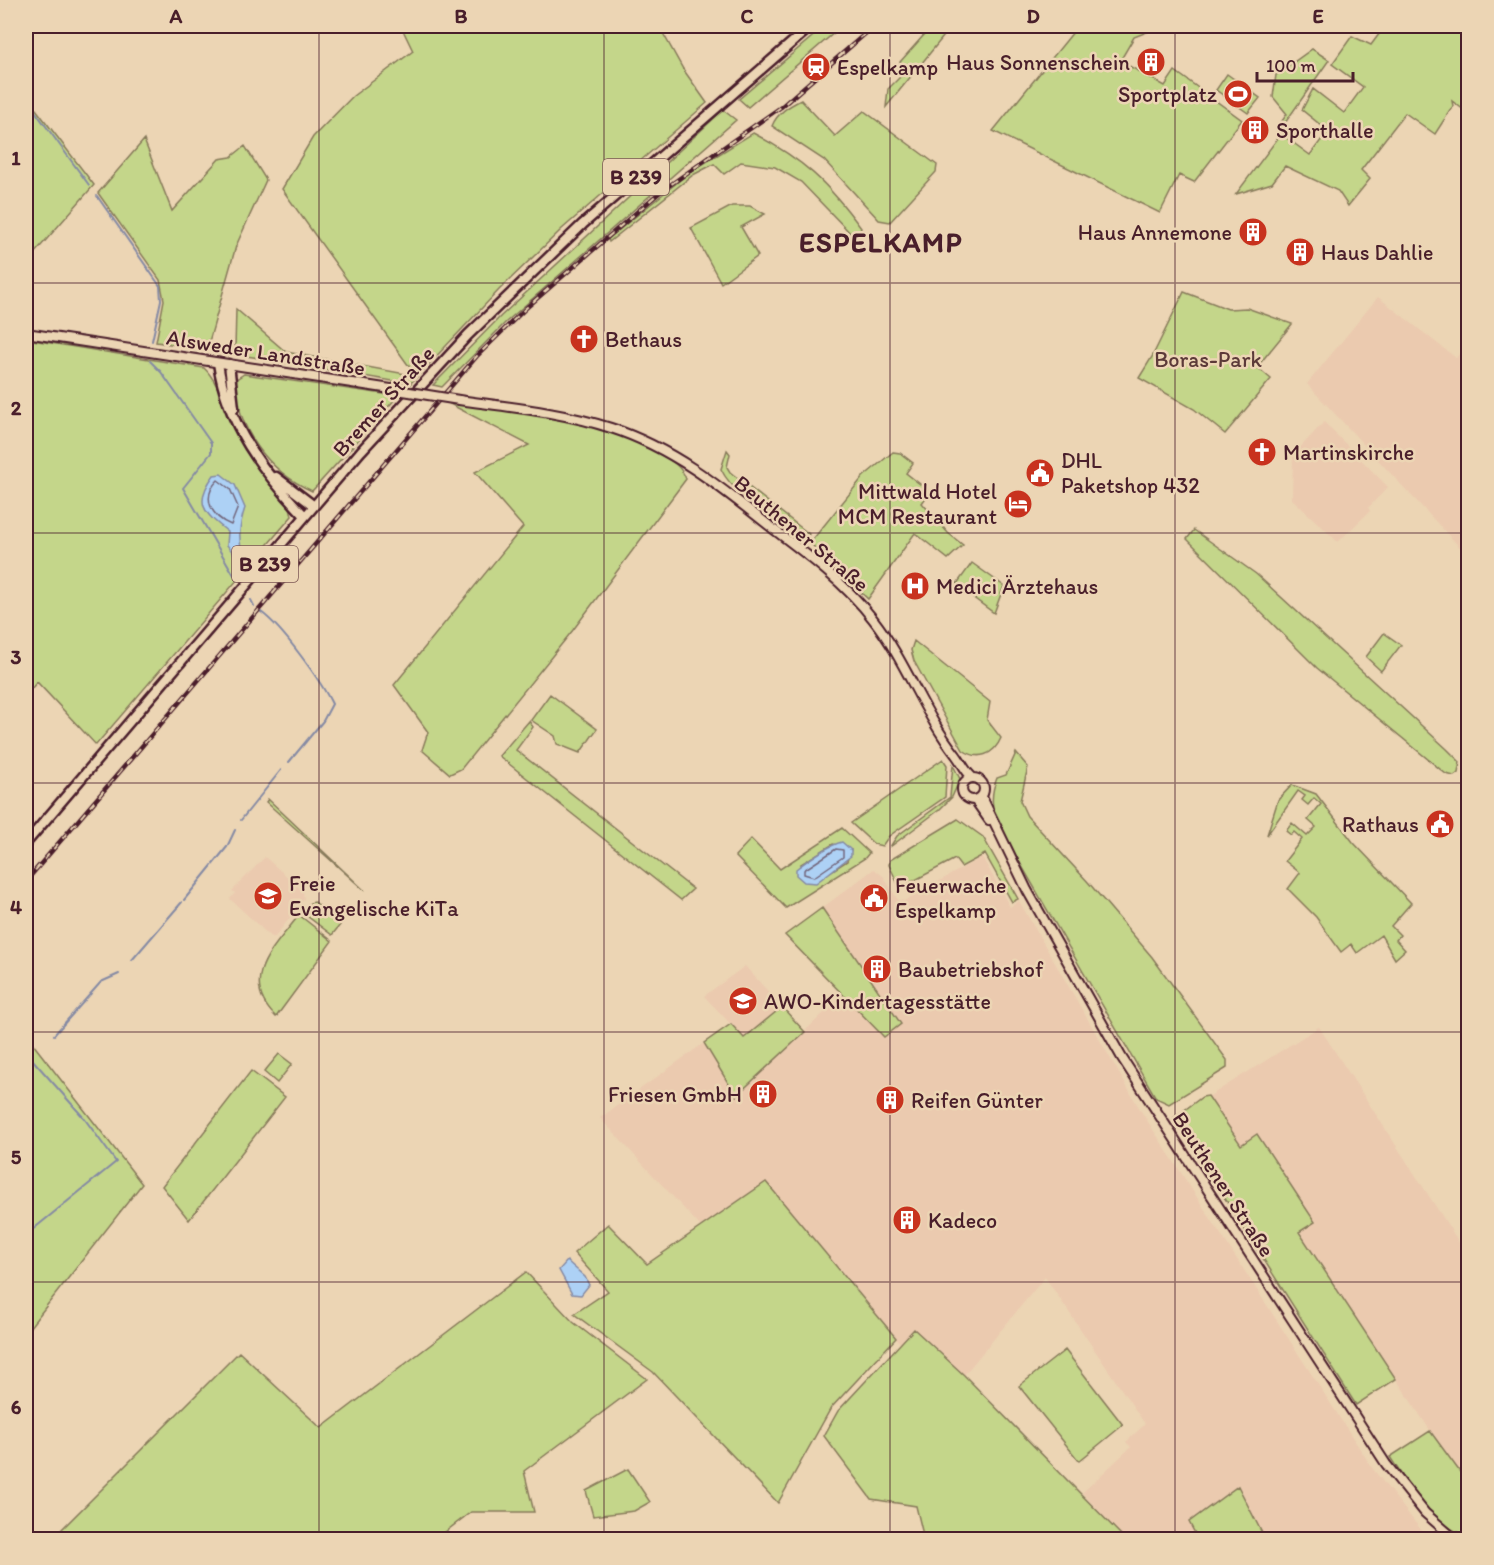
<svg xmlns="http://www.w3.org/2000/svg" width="1494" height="1565" font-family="Itim,sans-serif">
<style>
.built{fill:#ebcaaf}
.green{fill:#c4d68a;stroke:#877a5a;stroke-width:1.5;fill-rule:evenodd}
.water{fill:#add1f5;stroke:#858aa4;stroke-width:1.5}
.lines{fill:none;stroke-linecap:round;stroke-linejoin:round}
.shore{stroke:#72667c;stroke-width:1.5}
.stream{stroke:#858aa4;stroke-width:2}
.secondary-casing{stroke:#4a1f2b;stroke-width:12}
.primary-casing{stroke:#4a1f2b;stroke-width:13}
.secondary{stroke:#ecd5b4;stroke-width:8}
.primary{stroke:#ecd5b4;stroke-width:8}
.rail-casing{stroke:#4a1f2b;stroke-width:4.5}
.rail{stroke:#ecd5b4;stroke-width:2;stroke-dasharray:7;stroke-linecap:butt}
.secondary-bridge-casing{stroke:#4a1f2b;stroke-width:12;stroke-linecap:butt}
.secondary-bridge{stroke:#ecd5b4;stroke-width:8}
.grid{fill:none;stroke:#4a1f2b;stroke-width:1.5;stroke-opacity:0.55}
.labels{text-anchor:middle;stroke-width:5;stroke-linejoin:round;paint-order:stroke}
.shield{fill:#ecd5b4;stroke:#7b5654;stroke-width:1.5}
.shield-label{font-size:21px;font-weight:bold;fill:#4a1f2b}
.poi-label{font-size:22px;fill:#4a1f2b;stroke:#ecd5b4;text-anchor:start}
.street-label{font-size:22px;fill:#4a1f2b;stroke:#ecd5b4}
.park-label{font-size:22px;fill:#5c3a39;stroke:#ecd5b4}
.district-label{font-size:28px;font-weight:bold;letter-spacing:1.5px;fill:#4a1f2b;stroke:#ecd5b4}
.neatline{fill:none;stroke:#4a1f2b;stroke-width:2}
.grid-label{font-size:20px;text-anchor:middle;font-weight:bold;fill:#4a1f2b}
</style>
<rect width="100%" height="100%" fill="#ecd5b4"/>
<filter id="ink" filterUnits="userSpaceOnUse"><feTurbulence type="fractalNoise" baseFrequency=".0167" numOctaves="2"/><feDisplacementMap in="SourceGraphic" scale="12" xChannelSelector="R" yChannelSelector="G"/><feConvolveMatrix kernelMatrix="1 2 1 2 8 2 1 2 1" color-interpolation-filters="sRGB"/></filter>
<g filter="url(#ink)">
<path class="built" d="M1378,297L1456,358L1460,353L1468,356V556L1307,384Z
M1324,422L1388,487L1368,508L1370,511L1338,542L1292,499L1293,455Z
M265,857L303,891L304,899L275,937H271L230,899L235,893L232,891Z
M982,857L1010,907L1019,901L1141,1111L1373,1469L1422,1531L1441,1539H1265L1237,1487L1189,1522L1198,1539H1125L1082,1493L1131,1447L1126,1442L1145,1424L1045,1277L964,1375L914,1329L900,1343L766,1182L701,1227L600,1118L704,1043L736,1096L842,996L885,1037L901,1024L822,908L874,869L883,876L898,900L904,901Z
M745,966L782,1007L744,1038L704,996Z
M1319,1027L1468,1256V1483L1453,1465L1299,1232L1314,1221L1256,1135L1241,1145L1208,1097Z"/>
<path class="green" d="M401,26H659L683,69L707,103L562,229L499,290L410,384L241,355L235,349L236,309L286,352L416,376L282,189L313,137L353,96L413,51Z
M825,26H842L748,107L739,99Z
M932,26H952L886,107L888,89L907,70L900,62Z
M1078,26H1162L1134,37L1120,61L1165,86L1175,71L1242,120L1194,182L1179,175L1160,213L993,131Z
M1385,26H1468V113L1452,101L1453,106L1435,134L1405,113L1361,170L1370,179L1348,206L1338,191L1285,166L1272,183L1236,194L1281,134L1310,155L1328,131L1302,110L1313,89L1344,113L1363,87L1332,64L1352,36L1371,45Z
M1312,49L1329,60L1285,123L1282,121L1287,114L1273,97L1276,75Z
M1227,74L1260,98L1248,113L1216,90Z
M26,96L94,185L26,263Z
M801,100L835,136L864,111L937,165L936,172L890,222L879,220L824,160L772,126C777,113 789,106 801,100Z
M723,110L736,120L506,322L442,387L433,385L501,316Z
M753,133C804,160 827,182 861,228L857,240L801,182L775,167L741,162L724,174L714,164L693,175L609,242L608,239L690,172Z
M144,140L172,211L219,159L231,157L245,146L266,180L236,246L207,349L156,342L164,300L160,280L98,193Z
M732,206H750L765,214L741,227L758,256L721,283L691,228Z
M1184,292L1228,309L1247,308L1292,324L1257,367L1271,379L1225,434L1194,409L1139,378L1152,357Z
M26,339L204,368C220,382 233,429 246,451C258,472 275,489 290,507L292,516L96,745L37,682L26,695Z
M244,374L398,396L312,491C268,471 237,430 235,380Z
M448,403C521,413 596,417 660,454C671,460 682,467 686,479L573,630L461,769L450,774L422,750L428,732L394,685L523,527L475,472L529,445Z
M727,450L730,454L727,467L730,472L809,534L806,537C780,518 734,498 721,469Z
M893,452L900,453L913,463L906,473L930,492L922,503L948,533L963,545L948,559L915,533L868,599L810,543L863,477Z
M1194,530L1256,574L1447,749L1460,762L1458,773L1454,776L1446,774L1317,668L1187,539Z
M972,563L1004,586L994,613L956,585Z
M1384,633L1401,645L1381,671L1366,657Z
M914,641L990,702L987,720L1001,738C994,755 978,761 963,750L914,661L911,650Z
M550,694L597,729L580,753L557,744L555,736L531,720Z
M529,721L533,727L516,750L693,889L681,900L499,756Z
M1016,753L1028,767L1020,801L1027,816L1088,882L1152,957L1227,1060V1068L1169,1104L1156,1098L1001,830C992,810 989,798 997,778L1006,775Z
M943,759L947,765L945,797L889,836L882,846L874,844L851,823Z
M953,765L960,779L952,797L939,810L890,847L897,836L950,797Z
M1292,785L1316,794L1353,842L1411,903L1391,926L1400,935L1396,940L1405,950L1395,959L1381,935L1357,953L1351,944L1341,952L1316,917L1288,889L1300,873L1285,861L1302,839L1294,832L1291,835L1286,831L1292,823L1307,836L1316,827L1308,820L1321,804L1314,798L1308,805L1302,800L1305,796L1298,791L1267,835L1278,800Z
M268,799L365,891L266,802Z
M958,819L983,837L1018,899L1012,902L985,854L961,867L955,859L900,888L889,865L890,860Z
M842,828L869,853L865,858L786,908L735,856L751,839L780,869ZM833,844L851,850L847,861L822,877L801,864Z
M315,902L340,925L332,935L303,913L310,903Z
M822,908L901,1024L884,1037L785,935Z
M299,915L332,941L276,1017C237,979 275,947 299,915Z
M782,1007L805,1032L736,1096L704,1043L731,1024L744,1038Z
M26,1035L142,1184L26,1332Z
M279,1054L292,1064L277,1083L264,1072Z
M251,1071L285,1097L189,1220L162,1186Z
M1208,1096L1241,1145L1257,1134L1315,1222L1299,1232L1396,1379L1356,1405L1174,1118L1202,1097Z
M766,1182L896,1338L831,1408L778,1503L653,1372L574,1314L608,1291L574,1253L608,1224L647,1264Z
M526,1272L573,1322L647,1379L524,1471L534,1512H471L436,1539L51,1540L239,1352L321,1428Z
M914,1329L964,1375L1125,1539H924L916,1506L871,1499L824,1436L838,1411Z
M1065,1350L1123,1425L1079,1461L1019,1386Z
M1430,1431L1468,1483V1537C1431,1523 1411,1489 1390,1457Z
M628,1469L650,1502L634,1511L593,1516L586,1491Z
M1238,1486L1265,1539H1198L1189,1522Z"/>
<path class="water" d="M221,474L235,485L245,508C239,525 237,544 246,561L242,564L227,545L228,532C204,513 193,503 214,475Z
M842,842L851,850V856L816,883L804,882L796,875V869C806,861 831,844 842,842Z
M567,1261L585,1277L589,1285L581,1295L572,1294L559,1270Z"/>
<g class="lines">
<path class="shore" d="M218,480L230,489L238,507L231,525C211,517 201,497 218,480Z
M836,849L843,850V857L814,877L804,874V870Z"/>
<path class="stream" d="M26,99L89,185
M97,196L160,286L161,300L152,341
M150,361L161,372L211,443V453L183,488L234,575
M251,600L254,606
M261,612C282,627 321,681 332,704L323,721L289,762
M241,820L281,770
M184,900L227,847L235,830
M132,960L182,902
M54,1035L101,982L119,974
M26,1235L116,1162L84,1118L31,1058"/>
<g class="secondary-casing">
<path id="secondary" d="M26,333L391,389
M459,400C509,407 562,412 611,428C673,448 722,488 772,528C808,555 846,584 873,619C906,661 923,713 956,755C962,763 965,771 972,777
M962 789a11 11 0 1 1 22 0a11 11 0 1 1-22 0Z
M982,797L1027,890L1122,1058L1386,1464L1425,1513L1456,1540
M975,800L989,820"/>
</g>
<g class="primary-casing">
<path id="primary" d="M218,363C227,425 263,472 305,516
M229,364L234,408
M276,477L314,506
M26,843L361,451L468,335L583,224L811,26"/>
</g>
<use href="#secondary" class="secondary"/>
<use href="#primary" class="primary"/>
<g class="rail-casing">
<path id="rail" d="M26,881L477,356L526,308L660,192L781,107L874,26"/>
</g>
<use href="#rail" class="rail"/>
<g class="secondary-bridge-casing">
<path id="secondary-bridge" d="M391,389L459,400"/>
</g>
<use href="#secondary-bridge" class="secondary-bridge"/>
</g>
</g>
<path class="grid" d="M319,26V1540M604,26V1540M890,26V1540M1175,26V1540M26,283H1468M26,533H1468M26,783H1468M26,1032H1468M26,1282H1468"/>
<defs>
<g id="building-disc" transform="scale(1.5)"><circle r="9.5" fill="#c8321e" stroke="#ecd5b4"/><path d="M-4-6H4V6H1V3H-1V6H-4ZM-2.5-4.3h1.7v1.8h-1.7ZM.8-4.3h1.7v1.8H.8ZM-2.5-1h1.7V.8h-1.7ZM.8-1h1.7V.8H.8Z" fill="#fff"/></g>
<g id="station-disc" transform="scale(1.5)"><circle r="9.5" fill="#c8321e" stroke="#ecd5b4"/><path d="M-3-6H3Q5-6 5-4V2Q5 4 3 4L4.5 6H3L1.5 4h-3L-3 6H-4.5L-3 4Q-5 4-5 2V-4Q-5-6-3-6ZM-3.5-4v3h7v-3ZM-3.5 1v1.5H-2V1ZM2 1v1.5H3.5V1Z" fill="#fff"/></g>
<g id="stadium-disc" transform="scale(1.5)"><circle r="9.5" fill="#c8321e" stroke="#ecd5b4"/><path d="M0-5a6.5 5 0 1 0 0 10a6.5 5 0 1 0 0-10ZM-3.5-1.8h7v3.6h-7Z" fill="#fff"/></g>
<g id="church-disc" transform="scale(1.5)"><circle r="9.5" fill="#c8321e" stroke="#ecd5b4"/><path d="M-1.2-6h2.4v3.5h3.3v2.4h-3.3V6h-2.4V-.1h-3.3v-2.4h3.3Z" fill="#fff"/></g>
<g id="civic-disc" transform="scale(1.5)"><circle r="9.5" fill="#c8321e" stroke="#ecd5b4"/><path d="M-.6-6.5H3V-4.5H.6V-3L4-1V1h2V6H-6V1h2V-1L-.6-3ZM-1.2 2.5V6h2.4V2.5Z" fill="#fff"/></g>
<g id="hotel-disc" transform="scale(1.5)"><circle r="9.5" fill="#c8321e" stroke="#ecd5b4"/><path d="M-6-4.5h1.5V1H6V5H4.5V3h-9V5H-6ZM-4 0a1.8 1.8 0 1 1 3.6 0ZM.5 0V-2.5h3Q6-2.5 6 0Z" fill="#fff"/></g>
<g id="hospital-disc" transform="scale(1.5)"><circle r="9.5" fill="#c8321e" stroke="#ecd5b4"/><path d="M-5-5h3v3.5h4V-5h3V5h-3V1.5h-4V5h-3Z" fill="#fff"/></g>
<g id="school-disc" transform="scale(1.5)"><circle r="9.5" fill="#c8321e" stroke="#ecd5b4"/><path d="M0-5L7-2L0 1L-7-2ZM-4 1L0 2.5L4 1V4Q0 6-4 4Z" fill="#fff"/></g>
</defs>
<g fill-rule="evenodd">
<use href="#building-disc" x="1151" y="62"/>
<use href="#station-disc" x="816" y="67"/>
<use href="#stadium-disc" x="1238" y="94"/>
<use href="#building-disc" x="1255" y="130"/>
<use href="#building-disc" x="1253" y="232"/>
<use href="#building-disc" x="1300" y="252"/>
<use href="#church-disc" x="584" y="339"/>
<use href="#church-disc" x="1262" y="452"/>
<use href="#civic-disc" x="1040" y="473"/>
<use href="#hotel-disc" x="1018" y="504"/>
<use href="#hospital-disc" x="915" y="586"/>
<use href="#civic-disc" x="1440" y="824"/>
<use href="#school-disc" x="268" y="896"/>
<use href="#civic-disc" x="874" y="898"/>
<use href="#building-disc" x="877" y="969"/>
<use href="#school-disc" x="743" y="1001"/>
<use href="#building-disc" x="763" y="1094"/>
<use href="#building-disc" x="890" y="1100"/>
<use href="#building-disc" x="907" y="1220"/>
</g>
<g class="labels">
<g class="shield">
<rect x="603" y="159" width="66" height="36" rx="4.5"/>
<rect x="232" y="546" width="66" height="36" rx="4.5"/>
</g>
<g class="shield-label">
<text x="636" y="184">B 239</text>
<text x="265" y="571">B 239</text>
</g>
<g class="poi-label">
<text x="1130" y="70" text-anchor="end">Haus Sonnenschein</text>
<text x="837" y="75">Espelkamp</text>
<text x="1217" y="102" text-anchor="end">Sportplatz</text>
<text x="1276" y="138">Sporthalle</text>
<text x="1232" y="240" text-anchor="end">Haus Annemone</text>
<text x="1321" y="260">Haus Dahlie</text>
<text x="605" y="347">Bethaus</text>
<text x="1283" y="460">Martinskirche</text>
<text x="1061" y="468">DHL<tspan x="1061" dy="25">Paketshop 432</tspan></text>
<text x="997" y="499" text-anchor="end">Mittwald Hotel<tspan x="997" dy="25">MCM Restaurant</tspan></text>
<text x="936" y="594">Medici Ärztehaus</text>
<text x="1419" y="832" text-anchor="end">Rathaus</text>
<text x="289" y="891">Freie<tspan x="289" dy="25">Evangelische KiTa</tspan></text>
<text x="895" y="893">Feuerwache<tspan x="895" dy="25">Espelkamp</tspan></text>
<text x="898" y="977">Baubetriebshof</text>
<text x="764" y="1009">AWO-Kindertagesstätte</text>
<text x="742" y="1102" text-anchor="end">Friesen GmbH</text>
<text x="911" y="1108">Reifen Günter</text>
<text x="928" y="1228">Kadeco</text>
</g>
<g class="street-label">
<text transform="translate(266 352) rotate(9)" y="8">Alsweder Landstraße</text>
<text transform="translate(383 401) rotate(-48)" y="8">Bremer Straße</text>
<text transform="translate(802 533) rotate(40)" y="8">Beuthener Straße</text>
<text transform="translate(1224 1184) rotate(57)" y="8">Beuthener Straße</text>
</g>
<g class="park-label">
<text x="1208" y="367">Boras-Park</text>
</g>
<g class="district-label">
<text x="881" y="252">ESPELKAMP</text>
</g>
</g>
<rect width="1494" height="1565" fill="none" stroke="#ecd5b4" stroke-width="66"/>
<path d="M1257 72v9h96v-9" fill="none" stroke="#4a1f2b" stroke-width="3"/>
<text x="1266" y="72" font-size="18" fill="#4a1f2b" stroke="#ecd5b4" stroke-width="4.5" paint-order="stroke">100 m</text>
<rect x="33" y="33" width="1428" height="1499" class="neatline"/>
<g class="grid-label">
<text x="176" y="23">A</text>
<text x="461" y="23">B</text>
<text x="747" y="23">C</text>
<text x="1033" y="23">D</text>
<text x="1318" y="23">E</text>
<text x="16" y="165">1</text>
<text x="16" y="415">2</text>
<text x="16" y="664">3</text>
<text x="16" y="914">4</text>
<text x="16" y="1164">5</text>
<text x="16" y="1414">6</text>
</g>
</svg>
